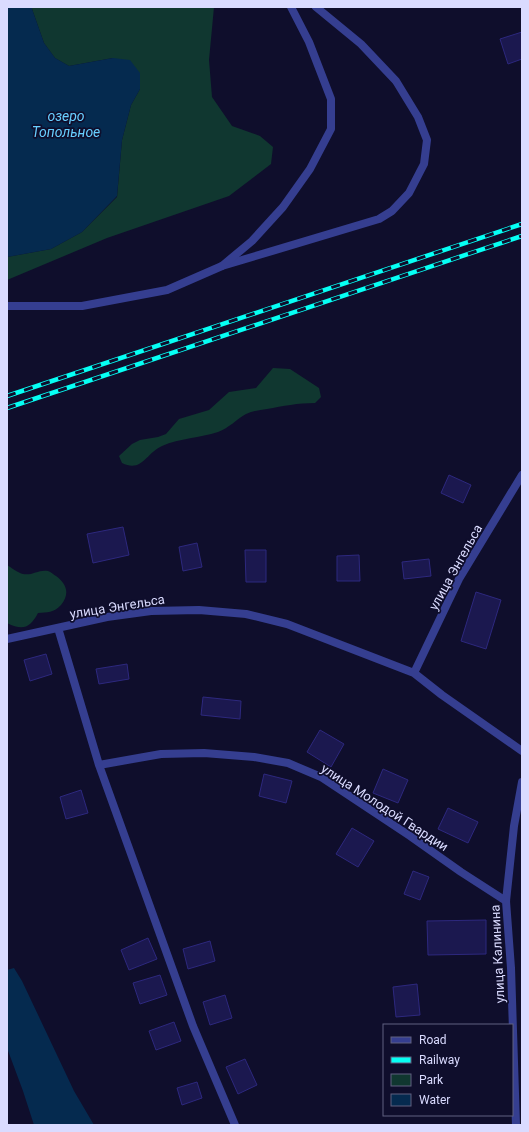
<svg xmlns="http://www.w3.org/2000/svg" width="529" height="1132" font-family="Roboto,sans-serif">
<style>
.green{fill:#103730}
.water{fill:#052a4f}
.building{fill:#1b184f;stroke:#2d287e}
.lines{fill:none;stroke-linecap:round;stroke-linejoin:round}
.lane{stroke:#353e90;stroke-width:8}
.street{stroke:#353e90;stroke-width:8}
.rail-casing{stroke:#06fff4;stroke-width:4.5}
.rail{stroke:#0f0e2c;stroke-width:3;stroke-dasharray:9;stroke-linecap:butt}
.labels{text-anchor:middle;stroke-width:3.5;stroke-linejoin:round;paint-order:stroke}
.street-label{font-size:13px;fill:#dadbff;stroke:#0f0e2c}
.water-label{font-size:14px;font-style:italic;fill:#68cfff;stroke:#0f0e2c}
</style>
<rect width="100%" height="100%" fill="#0f0e2c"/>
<path class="green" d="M32,7H214L209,60L212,97L232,126L260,136L273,147L271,164L229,196L107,238L7,280V257L51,249L82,232L117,197L122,140L131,105L140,89L113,58L69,66L55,58L44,43L32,9Z
M273,368L290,369L319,388L321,397L315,403C298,403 283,406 267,409C260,410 253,411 246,414C237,419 229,428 218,432C200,438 180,438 162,446C146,453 142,473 122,463L119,456L132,444L140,440L158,437L166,434L179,419L209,410L229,392L256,388Z
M7,565C12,568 18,573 23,574C32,576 39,569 48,571C51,572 54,575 56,576C67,584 70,594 61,605C54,613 47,612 38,613C30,628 23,631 7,623Z"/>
<path class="water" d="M7,7H32V9L44,43L55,58L69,66L113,58L130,60L140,73V89L131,105L122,140L117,196L82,232L51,249L7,257Z
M14,968L22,981L74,1091L94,1125H34L23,1091L7,1048V970Z"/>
<path class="building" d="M522,32V59L508,64L500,39Z
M449,475L471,485L463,503L441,493Z
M123,527L129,555L93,563L87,534Z
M197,543L202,567L183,571L179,547Z
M245,550H266V582H246Z
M359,555L360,581H337V556Z
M429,559L431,576L404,579L402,562Z
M476,592L501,600L486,649L461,641Z
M46,654L52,674L30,681L24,660Z
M127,664L129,679L99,684L96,669Z
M203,697L241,701L240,719L201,715Z
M320,730L344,744L331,767L307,752Z
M383,769L408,780L398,803L373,793Z
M264,774L292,781L286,803L259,796Z
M81,790L88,813L66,819L60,797Z
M448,808L478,822L468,843L438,829Z
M352,828L374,841L358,867L336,854Z
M413,871L429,877L420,900L404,894Z
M486,920V954L428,955L427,921Z
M148,938L157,959L129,970L121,950Z
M210,941L215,961L188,969L183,949Z
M160,975L167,995L140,1004L133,983Z
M417,984L420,1015L396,1017L393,987Z
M225,995L232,1018L210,1025L203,1002Z
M174,1022L181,1041L156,1050L149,1031Z
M245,1059L257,1085L238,1094L226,1067Z
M197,1082L202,1098L182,1105L177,1088Z"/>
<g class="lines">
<path class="lane" d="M222,266L379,219L392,211L409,193L424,164L427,140L418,117L396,81L361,44L316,7"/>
<path class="street" d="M7,306H82L167,290L222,266L252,241L283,207L310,169L331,129V99L309,42L291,7
M58,628L99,765L193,1026L235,1125
M7,639L107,617L151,611L199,610L246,614L287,624L414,673L442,695L522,751
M414,673L459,579L522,475
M99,765L161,754L204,753L254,757L288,763L321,777L410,836L461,872L506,901
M516,1125L511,968L506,901L514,826L522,782"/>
<g class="rail-casing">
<path id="rail" d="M7,396L522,224
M7,408L522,236"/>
</g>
<use href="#rail" class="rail"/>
</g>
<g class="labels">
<g class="street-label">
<text transform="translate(455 567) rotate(-61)" y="5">улица Энгельса</text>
<text transform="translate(117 606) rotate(-9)" y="5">улица Энгельса</text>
<text transform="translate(385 807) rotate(33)" y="5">улица Молодой Гвардии</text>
<text transform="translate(497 954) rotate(-93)" y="5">улица Калинина</text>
</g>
<g class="water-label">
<text x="66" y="121">озеро<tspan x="66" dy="16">Топольное</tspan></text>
</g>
</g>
<rect width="529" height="1132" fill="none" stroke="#dadbff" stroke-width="16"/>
<rect x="383" y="1024" width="130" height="92" fill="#0f0e2c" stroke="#606080"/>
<rect x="391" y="1037" width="20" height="6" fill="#353e90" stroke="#606080"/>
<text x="419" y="1044" font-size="12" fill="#dadbff">Road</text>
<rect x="391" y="1057" width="20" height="6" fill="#06fff4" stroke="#606080"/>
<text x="419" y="1064" font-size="12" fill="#dadbff">Railway</text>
<rect x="391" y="1074" width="20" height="12" fill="#103730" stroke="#606080"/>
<text x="419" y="1084" font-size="12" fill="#dadbff">Park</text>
<rect x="391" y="1094" width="20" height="12" fill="#052a4f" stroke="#606080"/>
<text x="419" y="1104" font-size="12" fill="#dadbff">Water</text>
</svg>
